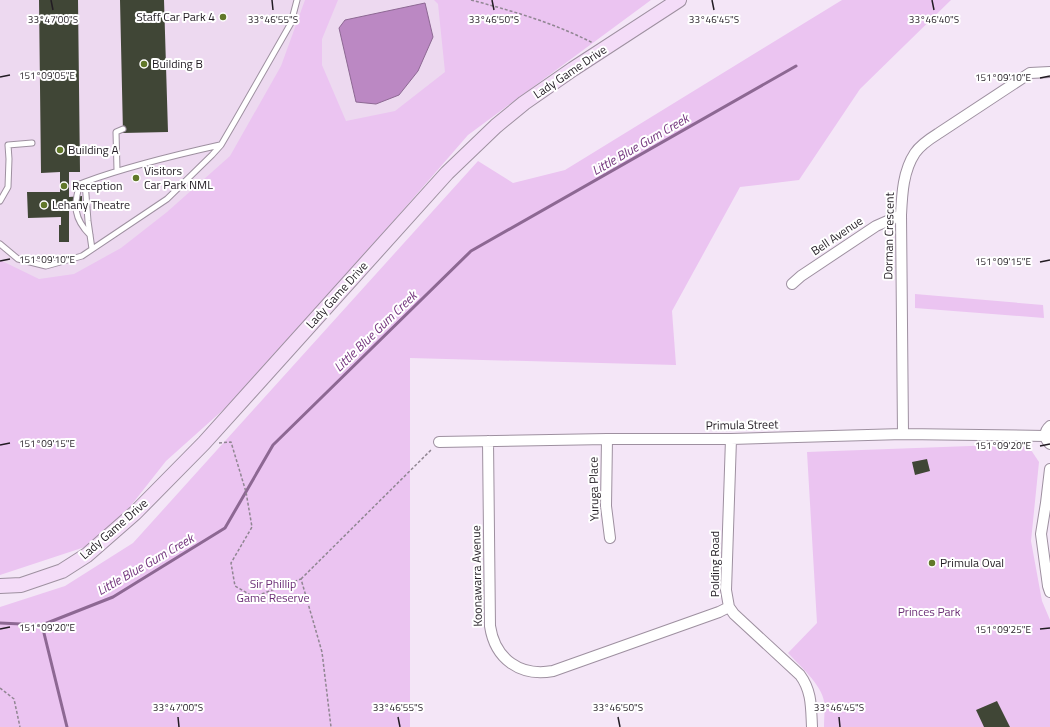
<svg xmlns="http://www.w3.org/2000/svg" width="1050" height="727" font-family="'Titillium Web',sans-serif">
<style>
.built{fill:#edd9f0}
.green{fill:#ebc4f1}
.water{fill:#bb88c3;stroke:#8d6893}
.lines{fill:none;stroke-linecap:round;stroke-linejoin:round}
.stream{stroke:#8d6893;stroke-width:3}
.building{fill:#404636}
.lane-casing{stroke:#9e90a0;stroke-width:7}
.street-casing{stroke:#9e90a0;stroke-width:12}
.secondary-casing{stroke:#9e90a0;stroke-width:16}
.path{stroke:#908692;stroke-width:1.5;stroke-dasharray:3 2;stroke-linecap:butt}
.lane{stroke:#fff;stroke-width:5}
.street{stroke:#fff;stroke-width:10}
.secondary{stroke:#f4dcf8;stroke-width:14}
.ticks{fill:none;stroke:#221c23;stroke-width:1.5}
.poi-dot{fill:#61782a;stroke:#fff;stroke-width:1.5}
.labels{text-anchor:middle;stroke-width:4;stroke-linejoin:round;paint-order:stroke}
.poi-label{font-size:12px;fill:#221c23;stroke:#fff;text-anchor:start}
.street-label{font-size:12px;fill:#221c23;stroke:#fff}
.park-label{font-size:12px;fill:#6c2f77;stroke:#fff}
.water-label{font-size:13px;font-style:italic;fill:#74367e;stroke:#fff}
.ticks-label{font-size:10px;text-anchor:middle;fill:#221c23;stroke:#fff;stroke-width:4;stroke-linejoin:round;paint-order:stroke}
</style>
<rect width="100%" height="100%" fill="#f4e6f7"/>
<path class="built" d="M0,0H648L0,339Z"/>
<path class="green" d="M305,0H338L322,39V65L346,121L395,111L445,72L438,4L434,0H651L468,135L252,384L166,461L103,541L0,575V260L39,279L74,274L121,248L167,212L230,156L281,66Z
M842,0H951L860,89L799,180L740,187L672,311L676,365L410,358V727H0V607L65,586L133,543L478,161L513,183L565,170Z
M915,294L1043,305L1044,318L915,308Z
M1027,444L1039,462L1031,541L1042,601L1050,620V727H824C824,719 825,710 824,701C821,684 799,665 788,653L817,623L807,452Z"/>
<path class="water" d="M425,3L433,37L418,71L399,95L376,104L356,102L339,28L345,20Z"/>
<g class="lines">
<path class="stream" d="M0,623L42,625L113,597L225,528L273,445L471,251L796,66
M42,625L67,727"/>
</g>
<path class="building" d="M39,0H78L80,172H69V197L82,196V209L69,210V242H59V225H61V217L28,218L27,192H60V172L41,173Z
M120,0H164L168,132L123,133Z
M927,459L930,471L915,475L912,462Z
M997,701L1010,727H984L976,710Z"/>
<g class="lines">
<g class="lane-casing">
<path id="lane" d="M117,170L116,132L123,129
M85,182L80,184C73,205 74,219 90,235
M0,201L8,187L9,159L8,145L32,143
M0,244L18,259L46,266L82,256L167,199L212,155L221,145L235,121L291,23L297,0
M92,249L88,221L85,182C129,166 175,155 220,145"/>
</g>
<g class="street-casing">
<path id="street" d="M792,284L801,276L876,226L901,215
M1050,426C1044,431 1044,439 1050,444
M903,434L901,215C902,194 903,171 915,153C921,144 931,138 939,133L1030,73L1050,72
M607,439L606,506L610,538
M731,439L726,590L729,607L734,614L800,675C812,691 811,708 812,727
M488,441L490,626C495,659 520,677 553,671L719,612L729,607
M439,442L607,439H731L903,434L1045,436
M1050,469L1046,503L1041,534L1048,586L1050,592"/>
</g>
<g class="secondary-casing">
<path id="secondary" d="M0,586L21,585L62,571L87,555L135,513L204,443L447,173L496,126L524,103L573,69L679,0"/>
</g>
<path class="path" d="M471,0C513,11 554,23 593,43
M219,443L231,442L246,492L252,527L231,563L235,586L254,597L301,579L322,652L331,727
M301,579L432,449
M0,688L14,699L20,727"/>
<use href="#lane" class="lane"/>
<use href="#street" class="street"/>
<use href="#secondary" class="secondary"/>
</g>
<path class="ticks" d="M51,0L53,10M272,0L273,10M492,0L494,10M712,0L714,10M932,0L934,10M0,77L10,75M1040,78L1050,76M0,261L10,259M1040,262L1050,260M0,445L10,443M1040,446L1050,444M0,629L10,627M1040,629L1050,628M178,717L179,727M398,717L400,727M618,717L620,727M839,717L840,727"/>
<g class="poi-dot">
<circle cx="223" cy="17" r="4"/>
<circle cx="144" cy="64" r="4"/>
<circle cx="60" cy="150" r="4"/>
<circle cx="136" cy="178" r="4"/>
<circle cx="64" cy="186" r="4"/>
<circle cx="44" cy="205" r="4"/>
<circle cx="932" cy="563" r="4"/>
</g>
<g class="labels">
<g class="poi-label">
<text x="215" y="21" text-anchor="end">Staff Car Park 4</text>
<text x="152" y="68">Building B</text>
<text x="68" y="154">Building A</text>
<text x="144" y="175">Visitors<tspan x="144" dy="14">Car Park NML</tspan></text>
<text x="72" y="190">Reception</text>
<text x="52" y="209">Lehany Theatre</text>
<text x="940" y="567">Primula Oval</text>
</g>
<g class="street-label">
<text transform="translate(570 72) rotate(-34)" y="4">Lady Game Drive</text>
<text transform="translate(837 236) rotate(-34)" y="4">Bell Avenue</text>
<text transform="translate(889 236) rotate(-89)" y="4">Dorman Crescent</text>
<text transform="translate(337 295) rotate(-48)" y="4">Lady Game Drive</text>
<text transform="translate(742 425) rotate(-1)" y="4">Primula Street</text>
<text transform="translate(594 489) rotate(-91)" y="4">Yuruga Place</text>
<text transform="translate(114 529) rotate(-41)" y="4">Lady Game Drive</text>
<text transform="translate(715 564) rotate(-90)" y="4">Polding Road</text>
<text transform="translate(477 576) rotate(-91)" y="4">Koonawarra Avenue</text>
</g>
<g class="park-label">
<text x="273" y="588">Sir Phillip<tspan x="273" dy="14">Game Reserve</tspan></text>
<text x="929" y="616">Princes Park</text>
</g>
<g class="water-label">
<text transform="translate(640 144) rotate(-30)" y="5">Little Blue Gum Creek</text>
<text transform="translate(375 331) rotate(-44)" y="5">Little Blue Gum Creek</text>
<text transform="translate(145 564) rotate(-30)" y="5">Little Blue Gum Creek</text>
</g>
</g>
<g class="ticks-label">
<text x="53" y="23">33°47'00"S</text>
<text x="273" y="23">33°46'55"S</text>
<text x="494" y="23">33°46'50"S</text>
<text x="714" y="23">33°46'45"S</text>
<text x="934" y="23">33°46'40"S</text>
<text x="47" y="79">151°09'05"E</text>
<text x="1003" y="81">151°09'10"E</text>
<text x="47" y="263">151°09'10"E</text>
<text x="1003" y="265">151°09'15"E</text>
<text x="47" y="447">151°09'15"E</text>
<text x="1003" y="449">151°09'20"E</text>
<text x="47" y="631">151°09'20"E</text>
<text x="1003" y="633">151°09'25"E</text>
<text x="178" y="711">33°47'00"S</text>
<text x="398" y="711">33°46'55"S</text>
<text x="618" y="711">33°46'50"S</text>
<text x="839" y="711">33°46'45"S</text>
</g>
</svg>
